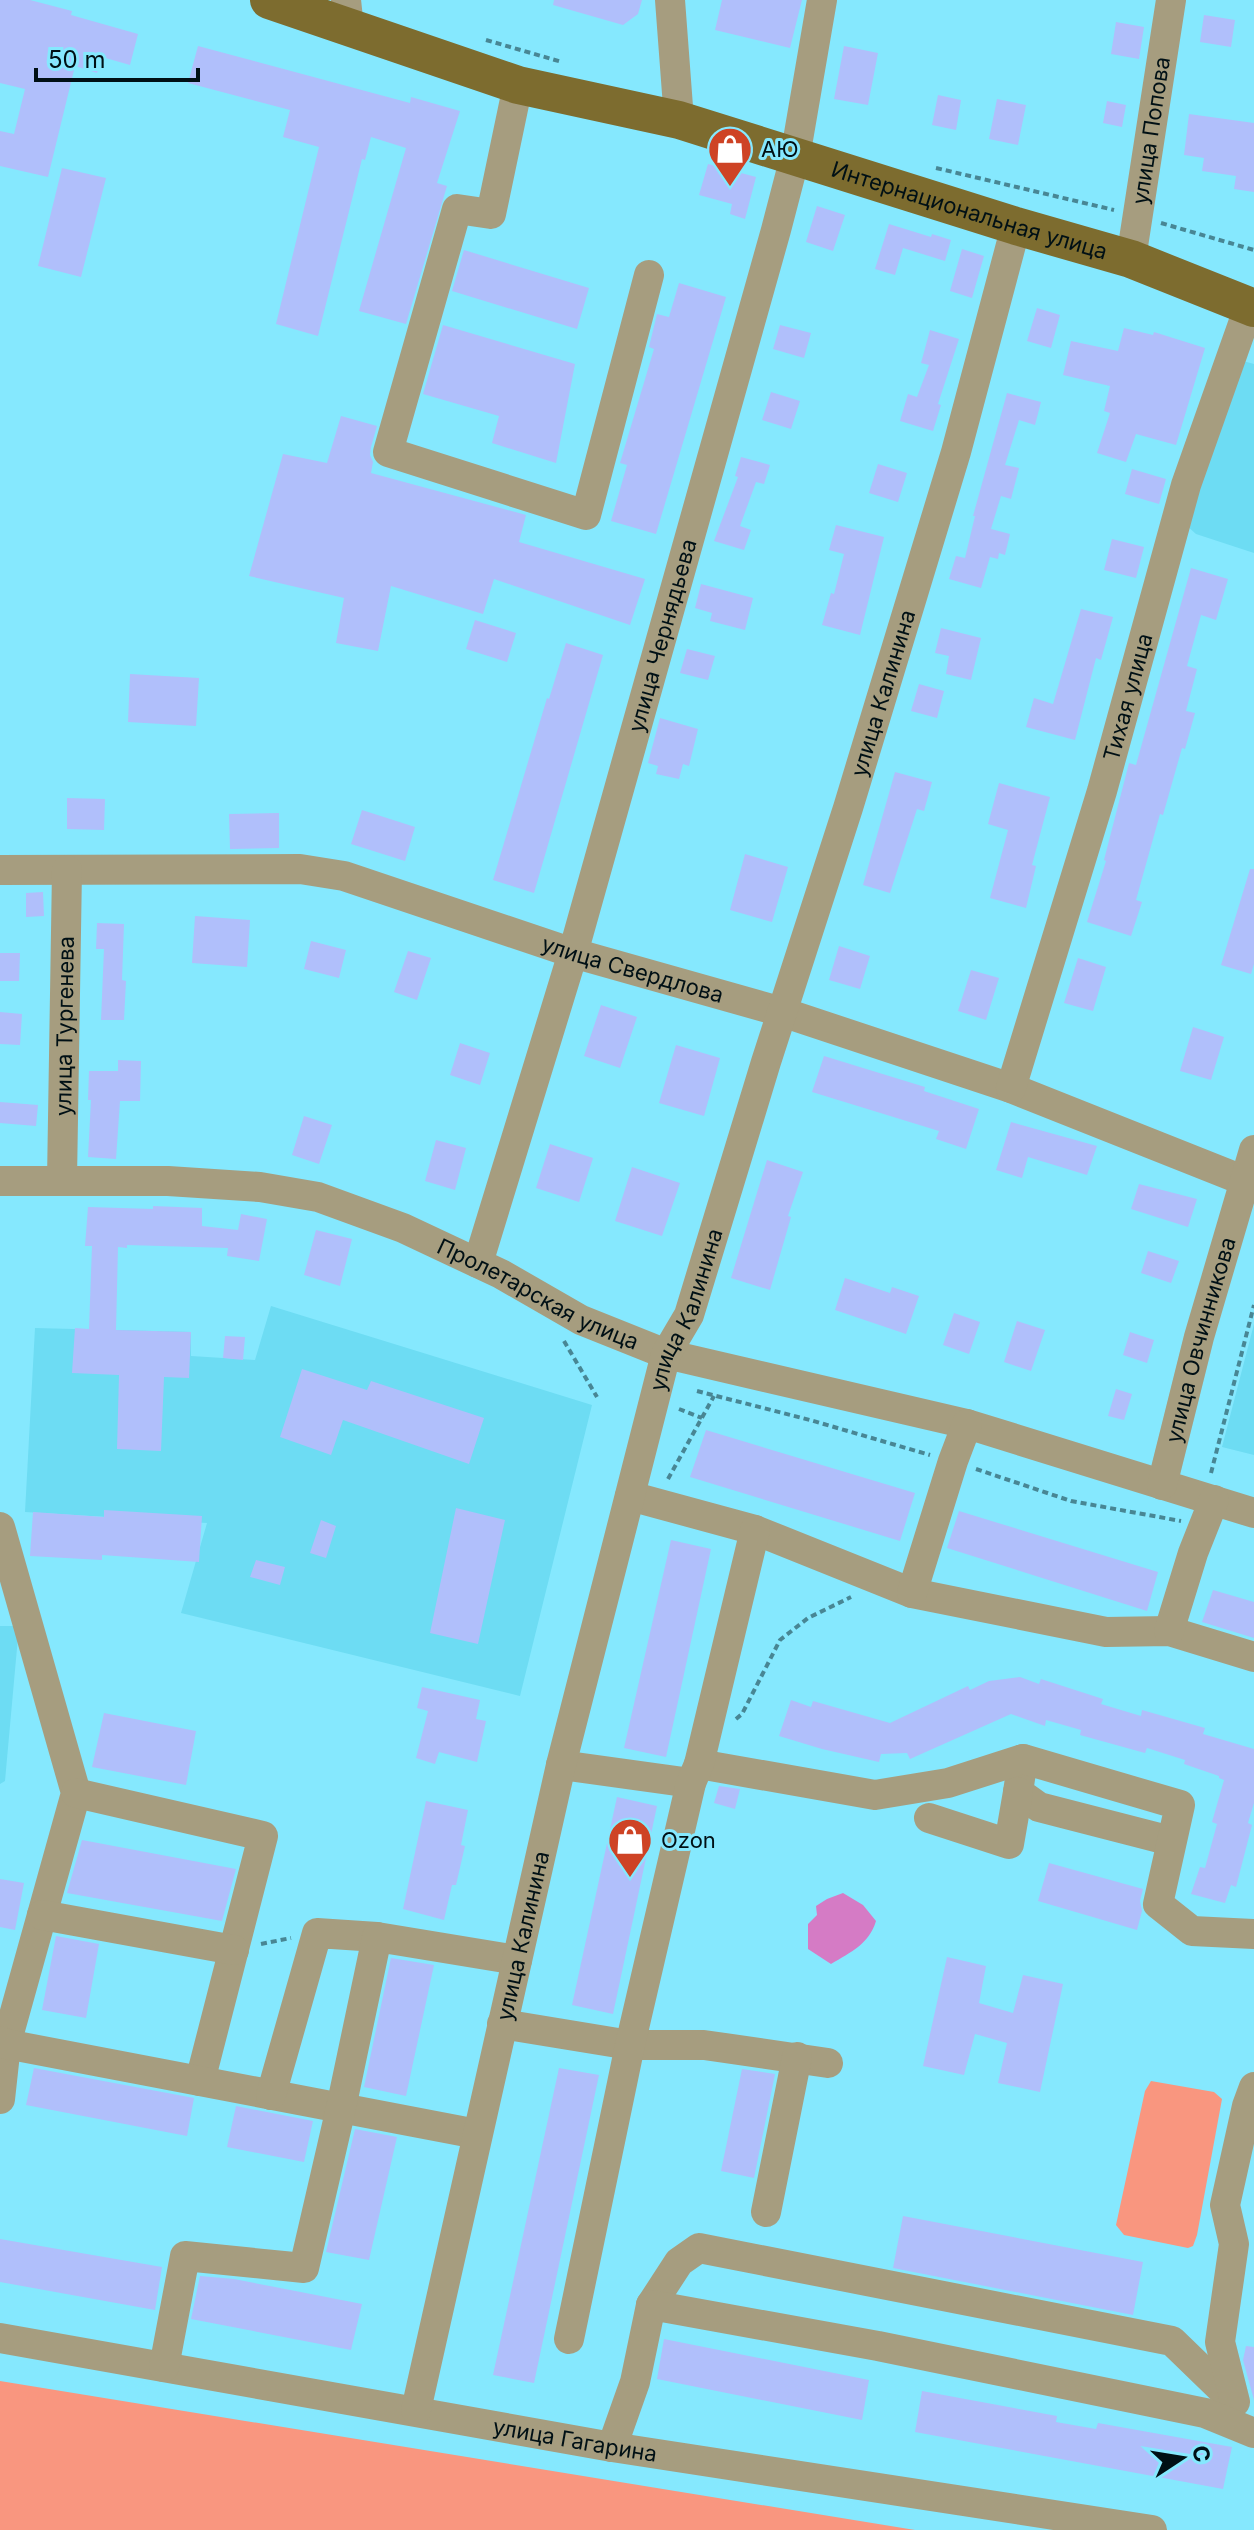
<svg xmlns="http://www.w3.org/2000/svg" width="1254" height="2530" font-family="Inter,sans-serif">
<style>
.built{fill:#6ddcf3}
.green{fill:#f9967f}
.water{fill:#d57bc5}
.building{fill:#b0bffb}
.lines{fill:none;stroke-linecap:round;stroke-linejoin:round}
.path{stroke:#488694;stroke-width:4;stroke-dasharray:6 4;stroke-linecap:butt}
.minor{stroke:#a69d7f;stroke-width:30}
.major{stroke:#7d6c2f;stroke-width:38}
.labels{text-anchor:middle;stroke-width:6;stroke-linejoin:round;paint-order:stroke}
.street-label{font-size:22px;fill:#001015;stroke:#85e8fe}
.poi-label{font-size:22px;fill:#001015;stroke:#85e8fe;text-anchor:start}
</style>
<rect width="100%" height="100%" fill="#85e8fe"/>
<path class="built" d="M1243,361L1254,364V553L1196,534L1186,525Z
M271,1306L592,1405L520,1696L181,1613L207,1523L25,1512L35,1328L191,1332V1356L255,1360Z
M1254,1324V1455L1222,1447Z
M0,1626H19L5,1781L0,1784Z"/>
<path class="green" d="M1151,2081L1214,2092L1222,2099L1197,2235L1193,2246L1188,2248L1124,2235L1116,2225L1145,2091Z
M0,2381L915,2530H0Z"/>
<path class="water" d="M843,1893L863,1905L876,1921C869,1944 851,1952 831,1964L808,1949V1924L817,1915L816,1906L827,1899Z"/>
<path class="building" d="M0,0H30L72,11L71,15L138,34L130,65L102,57L97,73L75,66L48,177L0,166V131L14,134L25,89L0,83Z
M554,0H642L638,14L623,25L553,5Z
M722,0H802L790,48L715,30Z
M1204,15L1235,20L1231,47L1200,42Z
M1116,22L1144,27L1139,59L1111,54Z
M198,46L410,103L411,97L460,111L437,183L447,186L406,324L359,311L406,148L371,137L365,160L362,159L318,336L276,324L319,147L283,137L290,110L188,83Z
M844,46L878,53L868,105L834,99Z
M938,95L961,100L956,130L932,125Z
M997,99L1026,105L1018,145L989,139Z
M1107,101L1126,105L1122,127L1103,123Z
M1189,114L1254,123V192L1234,189L1236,176L1202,171L1204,158L1184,155Z
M708,164L756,177L745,219L730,214L732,204L699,195Z
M62,168L106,178L81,277L38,266Z
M817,206L845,215L833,251L806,242Z
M889,224L931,237L932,234L951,240L945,261L903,248L895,275L875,269Z
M962,249L984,256L972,298L950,291Z
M464,250L589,288L577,329L452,291Z
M679,283L726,297L656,534L611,521L627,465L620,463L654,349L649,347L657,314L669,317Z
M1037,308L1060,315L1051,348L1027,341Z
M443,325L575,364L556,463L492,443L499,416L423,394Z
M780,325L811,333L804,358L773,349Z
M1124,328L1153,335L1154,332L1205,348L1176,445L1136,434L1126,462L1097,453L1110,413L1104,411L1110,386L1063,375L1071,341L1118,351Z
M930,330L959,339L938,404L941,405L933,431L900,421L908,394L917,397L929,365L921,363Z
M771,392L800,401L791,429L762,420Z
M1007,393L1041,402L1035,425L1019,420L1005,465L1019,468L1011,499L1001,496L991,529L1010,534L1005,555L999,553L998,559L990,557L981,588L949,579L956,556L965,558L975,516H973Z
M341,416L377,426L371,447L370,455L373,462L371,473L526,515L519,542L645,579L630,625L494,579L483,614L391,586L378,651L336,643L344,598L249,576L283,454L327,463Z
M741,457L770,465L764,484L756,482L740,526L751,530L744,550L714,541L738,477L735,476Z
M878,464L907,473L898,502L869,493Z
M1132,469L1166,479L1159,504L1125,494Z
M836,525L884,537L860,635L822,625L831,593L834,594L844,554L829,550Z
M1112,539L1144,547L1136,578L1104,570Z
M1191,568L1228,579L1216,620L1201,615L1187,666L1197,669L1186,711L1195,713L1185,749L1182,748L1163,815L1160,814L1136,900L1142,902L1131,936L1087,922L1106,861L1104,860L1129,763L1136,765Z
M701,584L753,598L745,630L710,621L712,613L695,608Z
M1081,609L1113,617L1101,660L1096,658L1075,740L1026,727L1034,698L1053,704Z
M475,620L516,633L507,662L466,649Z
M941,628L981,638L971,680L946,674L949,656L935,653Z
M566,643L603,655L534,893L493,880L547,698L549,699Z
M687,649L715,656L708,680L680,673Z
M130,674L199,678L196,726L128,722Z
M919,684L944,691L937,718L911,711Z
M660,718L698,729L689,766L683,764L679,779L656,774L658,766L648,763Z
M895,772L932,782L924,811L917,809L890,893L863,885Z
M999,783L1050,797L1032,865L1036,866L1026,908L990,898L1008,830L988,824Z
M67,798L105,799L104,830L67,829Z
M362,810L415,827L405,861L351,844Z
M279,813V848L230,849L229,814Z
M745,854L788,867L772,922L730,910Z
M1250,869H1254V964L1251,974L1221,965Z
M43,892L44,916L26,917V893Z
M195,916L250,920L247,967L192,963Z
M97,923L124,924L122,980L126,981L124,1020H101L104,949H96Z
M311,941L346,950L339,978L304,969Z
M839,946L870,956L860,989L829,980Z
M408,951L431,958L417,1000L394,992Z
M0,953H20L19,981H0Z
M1078,958L1106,967L1093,1011L1064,1003Z
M971,970L999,978L986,1020L958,1011Z
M601,1005L637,1017L620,1068L584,1056Z
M0,1012L22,1014L20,1045L0,1044Z
M1193,1027L1224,1037L1211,1080L1180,1071Z
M460,1043L490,1053L480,1085L450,1075Z
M676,1045L720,1058L704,1116L659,1103Z
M824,1056L925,1087L924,1091L979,1109L966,1149L936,1139L939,1131L812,1092Z
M118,1060L141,1061L140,1101H120L116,1159L88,1157L91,1100H88L89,1071H118Z
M0,1102L38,1105L36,1126L0,1123Z
M304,1116L332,1125L319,1164L292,1155Z
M1011,1122L1097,1146L1087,1175L1028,1157L1022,1178L996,1170Z
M436,1140L466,1148L455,1190L425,1181Z
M550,1144L593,1158L579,1202L536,1188Z
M767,1160L803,1172L788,1216L791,1217L770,1290L731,1278Z
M632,1167L680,1183L662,1236L615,1221Z
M1139,1184L1197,1199L1188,1227L1131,1209Z
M153,1206L202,1208V1226L238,1230L241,1214L267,1219L259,1261L227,1256L228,1248L127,1245V1248L118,1247L116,1330L191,1332L189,1378L164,1377L161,1451L117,1449L119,1375L72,1373L75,1328L89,1329L92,1246H85L88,1207L153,1209Z
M316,1230L352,1239L340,1286L304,1275Z
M1148,1251L1179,1261L1171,1283L1141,1273Z
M845,1278L890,1293L892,1287L919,1296L906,1334L835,1310Z
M954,1313L980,1322L969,1354L943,1345Z
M1017,1321L1045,1330L1031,1371L1004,1362Z
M1130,1332L1154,1340L1147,1363L1123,1355Z
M225,1336L245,1337L243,1360L223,1358Z
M302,1369L367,1390L371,1381L484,1418L469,1464L343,1420L331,1455L280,1437Z
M1116,1389L1132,1394L1124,1420L1108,1416Z
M706,1430L915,1493L900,1541L690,1477Z
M456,1508L505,1520L478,1644L430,1633Z
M104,1510L202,1516L199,1562L102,1555V1560L30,1556L33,1512L104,1517Z
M959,1511L1158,1572L1147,1611L947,1548Z
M321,1520L336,1526L326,1558L310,1553Z
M671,1540L711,1549L666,1757L624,1748Z
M256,1560L285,1567L280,1585L250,1577Z
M1213,1590L1254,1602V1638L1202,1622Z
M1020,1677L1039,1684L1041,1679L1103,1699L1101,1704L1141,1716L1142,1710L1205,1728L1203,1734L1254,1749V1803L1248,1823L1252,1825L1236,1887L1231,1885L1225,1903L1191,1894L1200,1867L1205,1868L1217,1824L1212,1822L1224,1780L1219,1778V1776L1184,1764L1185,1760L1147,1748L1145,1753L1080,1735L1081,1730L1046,1720L1045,1726L1011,1714L910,1759L907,1753L881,1754L879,1762L822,1749L779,1736L791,1700L811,1707L813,1701L890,1723L968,1686L970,1690L989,1681Z
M422,1687L480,1700L476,1719L486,1721L477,1762L439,1752L435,1764L416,1758L428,1711L417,1708Z
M104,1713L196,1731L186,1785L92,1767Z
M719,1786L740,1789L735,1809L714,1803Z
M617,1797L657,1806L613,2014L572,2005Z
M426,1801L468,1810L461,1845L465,1846L456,1885H452L444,1920L403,1909Z
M82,1840L236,1869L222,1921L67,1893Z
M1049,1863L1143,1889L1140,1901L1142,1911L1137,1930L1038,1901Z
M0,1879L24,1883L15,1930L0,1927Z
M56,1936L99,1944L86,2018L42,2010Z
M947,1957L986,1966L979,2003L1013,2013L1023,1975L1063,1984L1040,2092L998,2083L1007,2043L975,2034L964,2075L923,2066Z
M391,1958L434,1965L406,2096L364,2087Z
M34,2068L194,2098L187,2136L26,2105Z
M559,2068L599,2075L534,2383L493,2375Z
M742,2069L775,2074L754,2178L721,2171Z
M236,2106L313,2121L304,2162L227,2147Z
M355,2129L397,2137L369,2260L326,2252Z
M903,2216L1143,2262L1133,2315L893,2268Z
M0,2239L162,2267L155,2310L0,2282Z
M200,2276L234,2279L362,2304L351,2350L191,2319Z
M664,2339L869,2380L862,2420L657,2379Z
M1246,2346L1254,2347V2400L1243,2360Z
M922,2391L1057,2416L1056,2422L1096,2429L1098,2423L1232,2447L1223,2489L915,2432Z"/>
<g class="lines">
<path class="path" d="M486,40L562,62
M936,168L1114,210
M1161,223L1254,250
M564,1341L597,1397
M697,1391L810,1420L930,1455
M679,1409L702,1418
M976,1469L1071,1501L1181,1521
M1211,1473L1254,1305
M668,1479L714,1396
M736,1719L742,1714L780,1640L808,1618L851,1597
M261,1944L291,1938"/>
<g class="minor">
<path d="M346,0L349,28"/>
<path d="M670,0L679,120"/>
<path d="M518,85L491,214L457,209L388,452L586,515L649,275"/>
<path id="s1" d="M1131,259L1171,0"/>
<path id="s2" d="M0,870L300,869L344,876L573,953L782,1012L1011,1088L1245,1181"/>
<path id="s3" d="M1011,1088L1102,791L1186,485L1249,307"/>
<path id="s4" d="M62,1180L67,870"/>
<path id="s5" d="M0,1181H168L260,1187L318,1197L403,1228L501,1274L581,1320L666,1354L967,1424L1254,1513"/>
<path id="s6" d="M478,1263L573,953L776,230L795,157L822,0"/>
<path id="s7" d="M1162,1485L1199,1337L1254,1150"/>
<path d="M630,1496L755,1530L912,1593L1106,1632L1169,1631L1254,1657"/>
<path d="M0,1527L76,1793L6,2044L0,2099"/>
<path d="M912,1593L953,1461L967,1424"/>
<path d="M1169,1631L1193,1553L1214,1500"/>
<path d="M1023,1759L1018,1792L1039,1807L1171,1841"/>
<path d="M699,1764L875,1795L948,1783L1023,1759L1180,1805L1158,1904L1192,1931L1254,1934"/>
<path d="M561,1765L691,1783"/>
<path d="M76,1793L263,1836L200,2081"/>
<path d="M929,1818L1009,1844L1018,1792"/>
<path d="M42,1915L234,1950"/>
<path d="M502,2024L630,2045H704L828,2063"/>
<path d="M0,2041L6,2044L477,2134"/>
<path d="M271,2095L317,1933L377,1937"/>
<path d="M766,2212L797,2057"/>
<path d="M651,2305L679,2262L699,2248L1172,2341L1234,2401"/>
<path id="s8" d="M0,2338L612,2447L1152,2530"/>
<path d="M569,2339L630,2045L691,1783L699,1764L755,1530"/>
<path d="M164,2367L185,2256L304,2268L341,2108L377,1937L517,1960"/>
<path d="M1235,2402L1220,2342L1234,2244L1225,2205L1247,2106L1254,2087"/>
<path id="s9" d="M416,2410L561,1765L666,1354L689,1315L766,1062L848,808L956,452L1016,226"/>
<path d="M612,2447L635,2382L651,2305L878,2346L1205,2413L1254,2433"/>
</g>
<path class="major" id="s10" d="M269,0L518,85L679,120L1016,226L1131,259L1254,308"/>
</g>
<defs>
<g id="shop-pin" transform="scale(2.3)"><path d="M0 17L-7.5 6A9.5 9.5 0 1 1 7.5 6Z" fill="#ce4325" stroke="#85e8fe"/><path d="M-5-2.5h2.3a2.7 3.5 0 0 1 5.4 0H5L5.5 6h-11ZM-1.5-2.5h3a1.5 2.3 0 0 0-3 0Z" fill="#fff"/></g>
</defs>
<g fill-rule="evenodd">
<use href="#shop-pin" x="730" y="149"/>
<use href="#shop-pin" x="630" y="1840"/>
</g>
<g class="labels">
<g class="street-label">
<text dy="8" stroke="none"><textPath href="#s1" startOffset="130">улица Попова</textPath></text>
<text dy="8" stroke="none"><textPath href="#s10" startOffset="732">Интернациональная улица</textPath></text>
<text dy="8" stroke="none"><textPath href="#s6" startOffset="654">улица Чернядьева</textPath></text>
<text dy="8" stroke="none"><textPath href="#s9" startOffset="1782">улица Калинина</textPath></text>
<text dy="8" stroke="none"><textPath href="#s3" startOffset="408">Тихая улица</textPath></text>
<text dy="8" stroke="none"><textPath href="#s2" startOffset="648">улица Свердлова</textPath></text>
<text dy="8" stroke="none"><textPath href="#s4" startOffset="154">улица Тургенева</textPath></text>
<text dy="8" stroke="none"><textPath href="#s5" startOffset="560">Пролетарская улица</textPath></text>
<text dy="8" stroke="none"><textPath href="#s9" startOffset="1134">улица Калинина</textPath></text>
<text dy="8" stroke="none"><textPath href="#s7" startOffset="150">улица Овчинникова</textPath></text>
<text dy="8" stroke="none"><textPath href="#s9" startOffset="486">улица Калинина</textPath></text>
<text dy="8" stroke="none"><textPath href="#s8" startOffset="584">улица Гагарина</textPath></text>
</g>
<g class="poi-label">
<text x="761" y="157">АЮ</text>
<text x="661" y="1848">Ozon</text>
</g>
</g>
<g transform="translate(1182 2458) rotate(78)" stroke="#85e8fe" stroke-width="6" paint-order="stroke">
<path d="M0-6L14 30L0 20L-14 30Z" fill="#001015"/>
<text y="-12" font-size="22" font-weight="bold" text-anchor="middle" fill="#001015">С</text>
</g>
<path d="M36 68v12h162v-12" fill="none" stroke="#001015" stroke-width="4"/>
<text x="48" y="68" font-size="24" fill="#001015" stroke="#85e8fe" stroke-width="6" paint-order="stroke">50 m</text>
</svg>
